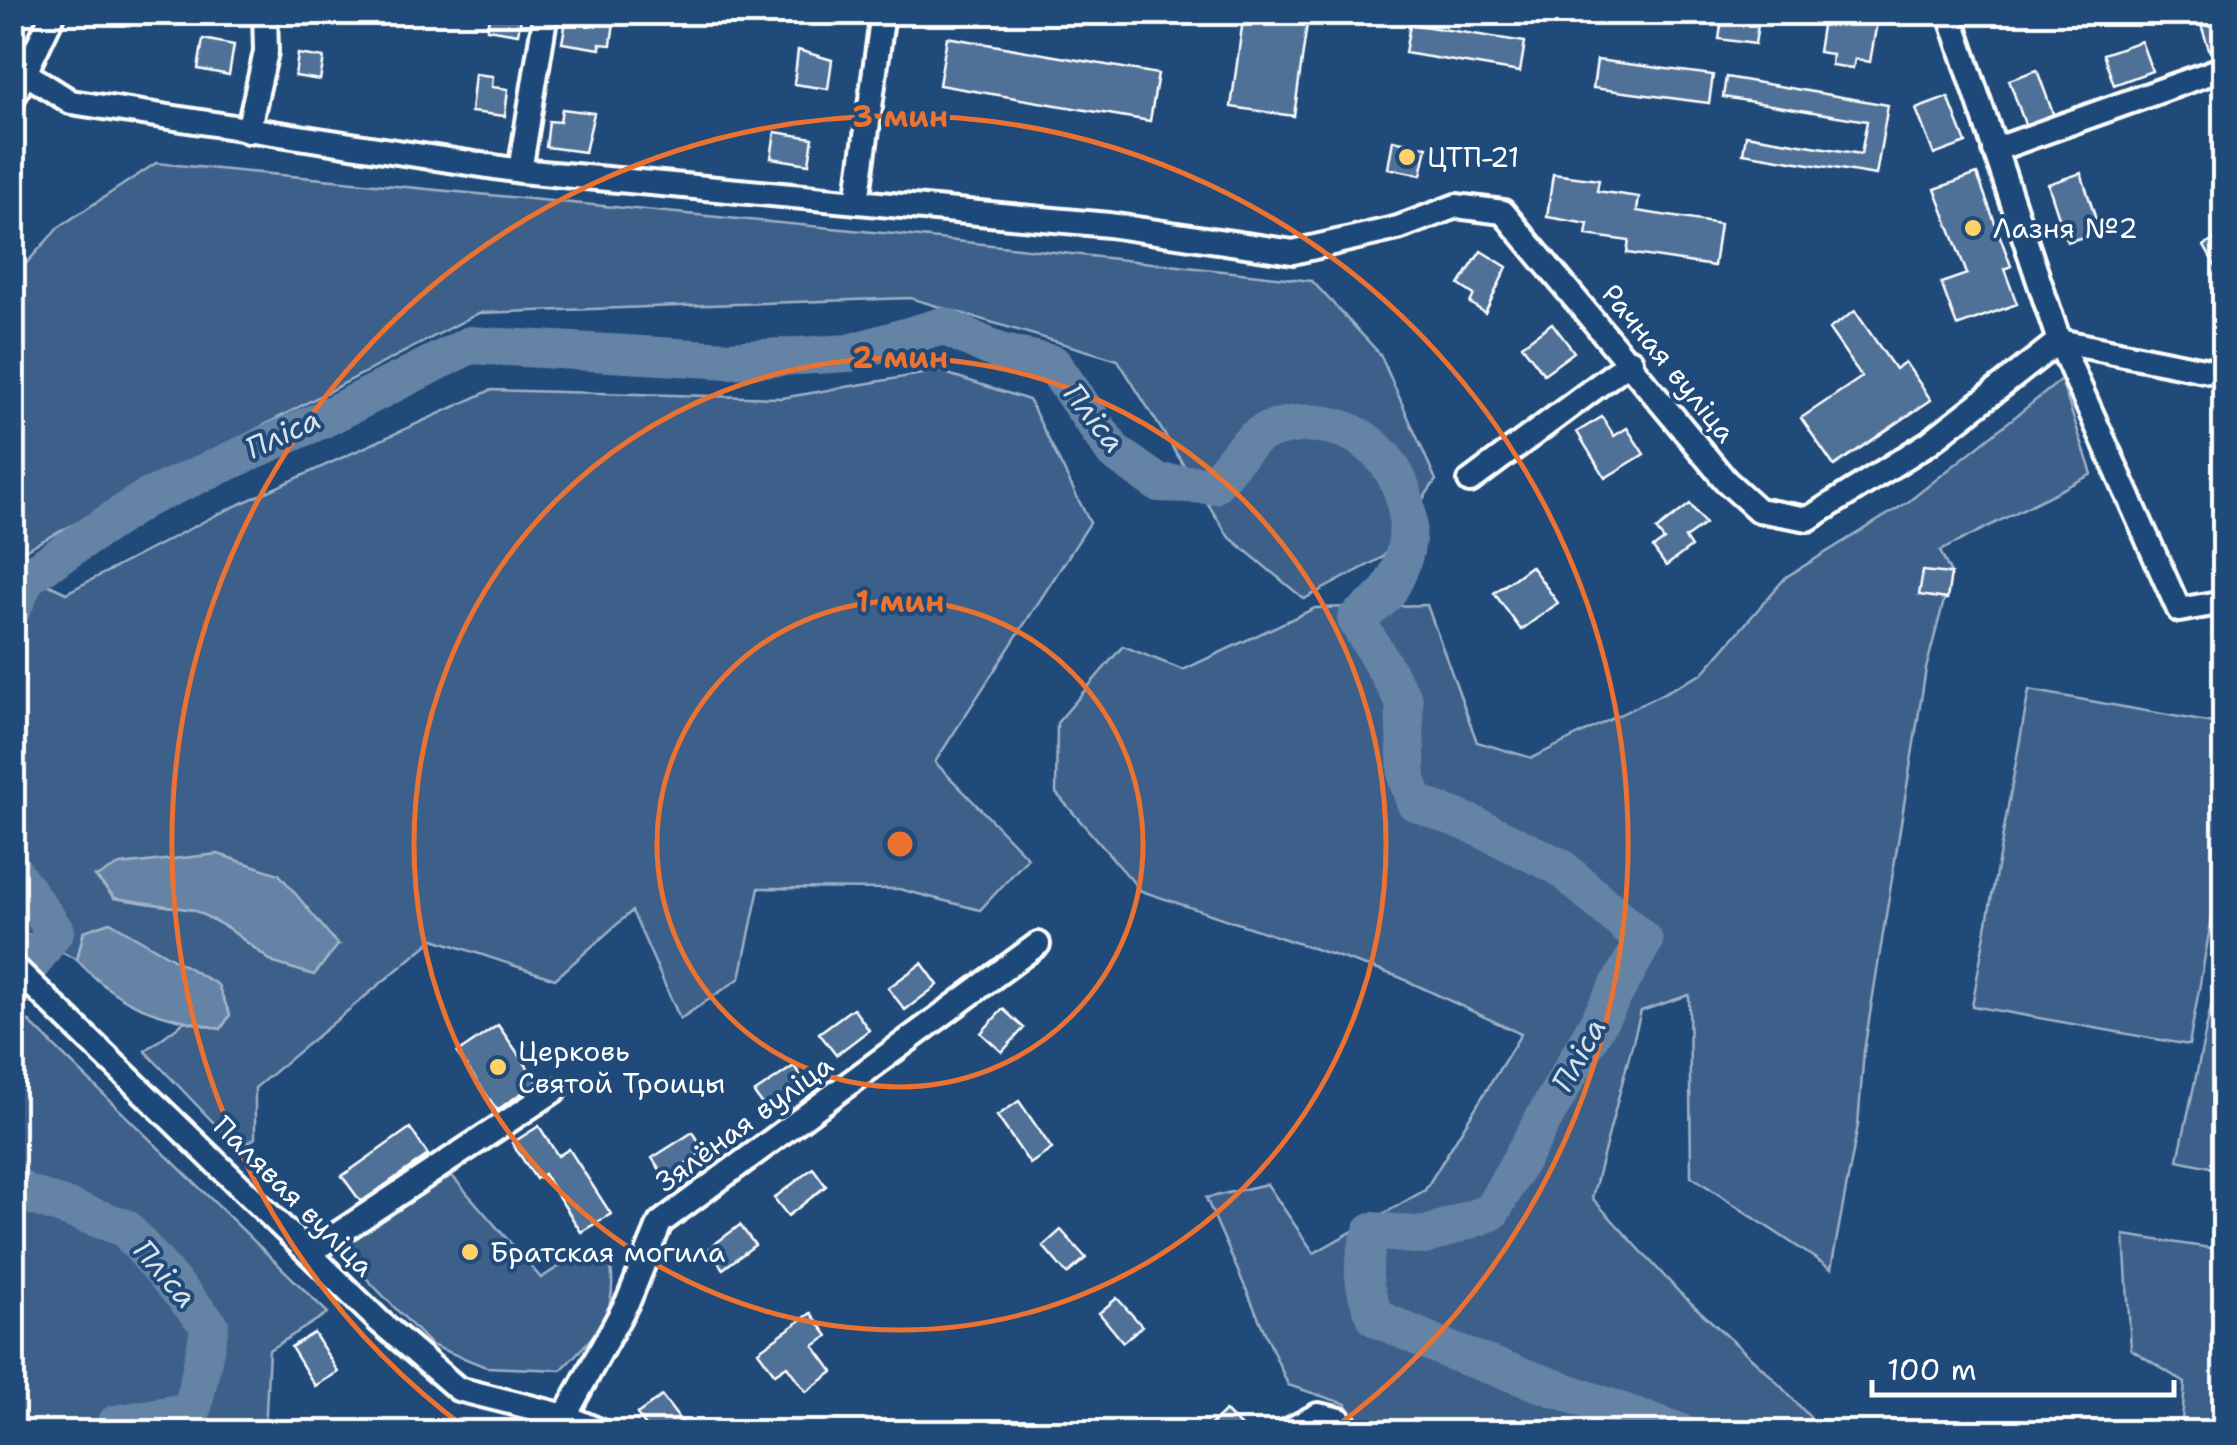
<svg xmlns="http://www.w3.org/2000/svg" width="2237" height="1445" font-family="'Shantell Sans',sans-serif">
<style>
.green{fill:#3c618b;stroke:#9eb0c5;stroke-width:2.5;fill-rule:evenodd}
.water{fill:#6583a4;stroke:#a3b5c8;stroke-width:2.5}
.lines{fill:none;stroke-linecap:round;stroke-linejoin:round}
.river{stroke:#6583a4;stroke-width:38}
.building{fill:#507197;stroke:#fff;stroke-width:2.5}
.minor-casing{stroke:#fff;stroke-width:30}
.minor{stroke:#1f4a7a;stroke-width:22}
.ring{fill:none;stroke:#eb7230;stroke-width:5}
.poi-dot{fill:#ffd166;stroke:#1f4a7a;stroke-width:4}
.labels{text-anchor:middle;stroke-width:8;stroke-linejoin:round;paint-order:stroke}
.poi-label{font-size:28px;fill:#fff;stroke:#1f4a7a;text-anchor:start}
.street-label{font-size:28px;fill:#fff;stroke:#1f4a7a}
.water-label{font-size:30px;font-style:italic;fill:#d8e0e8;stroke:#1f4a7a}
.centre{fill:#eb7230;stroke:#1f4a7a;stroke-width:5}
.ring-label{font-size:30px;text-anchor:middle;font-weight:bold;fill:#eb7230;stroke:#1f4a7a;stroke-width:8;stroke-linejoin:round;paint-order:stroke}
</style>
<rect width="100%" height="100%" fill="#1f4a7a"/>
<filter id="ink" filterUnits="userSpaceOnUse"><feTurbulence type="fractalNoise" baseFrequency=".01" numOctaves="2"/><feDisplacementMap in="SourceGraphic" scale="20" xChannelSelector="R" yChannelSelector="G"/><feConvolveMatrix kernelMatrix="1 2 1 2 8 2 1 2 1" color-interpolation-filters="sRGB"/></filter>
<g filter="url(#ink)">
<path class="green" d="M156,163L894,234L1312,281L1380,354L1436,480L1383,557L1304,599L1228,536L1118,360L910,298L479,313L13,556V278L59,227Z
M939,371L1029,400L1090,523L935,762L1028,858L980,910L899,889L759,888L740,978L680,1019L632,911L555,979L434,939L255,1088V1138L239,1149L145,1051L185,1021L221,1029L84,931L77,960L13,927L12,567L66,593L218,514L491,390L782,398ZM96,877L338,945L274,963L228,928L194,910L114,898Z
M2061,380L2092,474L1940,551L1951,574L1926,669L1864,1051L1858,1125L1831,1269L1691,1176L1689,995L1641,1011L1592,1198L1680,1293L1769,1374L1824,1432H1366L1346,1404L1288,1385L1206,1198L1267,1184L1314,1253L1425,1190L1521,1034L1399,977L1141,891L1056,793L1057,723L1123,646L1183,670L1315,608L1427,605L1477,742L1532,758L1702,674L1786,577L1908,502Z
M2029,690L2224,725V850L2189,1045L1972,1006Z
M2224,946V1170L2178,1160Z
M12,1005L328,1313L269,1350L265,1432H13Z
M447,1170L541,1278L583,1251L610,1260C620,1314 597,1333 561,1370L486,1367L431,1345L331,1242Z
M2124,1235L2224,1250V1432H2181L2185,1383L2131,1349Z"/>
<path class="water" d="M218,854L279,874L338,945L314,975L274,963L228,928L194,910L115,898L96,877L120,865Z
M110,922L218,985L230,1015L221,1029C156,1014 124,1011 77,960L84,931Z"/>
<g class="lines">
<path class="river" d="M12,609L27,577L145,499L321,420L470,345L729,360L849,353L943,326L1000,352L1053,364L1114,452L1158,483L1213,485C1227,471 1248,437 1267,431C1373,394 1442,501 1390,588C1383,601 1367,610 1356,619L1404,701L1407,779L1415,802L1474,825L1560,867L1644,941L1491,1212L1424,1236L1372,1231C1360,1265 1361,1285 1376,1318L1453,1352L1679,1432
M12,870L55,931L12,991
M12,1183L25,1193L125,1228L210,1326L192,1411L116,1424L113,1432"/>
</g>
<path class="building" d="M490,12H522L518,34L487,29Z
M1244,12L1308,17L1294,116L1231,107Z
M1723,12H1760L1755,44L1719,39Z
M1835,12L1878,17L1870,62L1855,59L1853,68L1831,65L1832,54L1818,52L1824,13Z
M2217,12H2224V47L2210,52L2199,19Z
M589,18L614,22L611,45L600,44V49L562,43L566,21L588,25Z
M1410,24L1525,42L1520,72L1405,53Z
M12,33L22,41L12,67Z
M947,37L1158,74L1150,121L939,85Z
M203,39L234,45L229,75L198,69Z
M2141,41L2152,71L2114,85L2103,54Z
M798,50L832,60L828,89L794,84Z
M298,54L324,58L320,80L295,76Z
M1597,60L1713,75L1709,103L1593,88Z
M2037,70L2054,116L2026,127L2009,80Z
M475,74L493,76L492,87L508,89L505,116L471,112Z
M1726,77L1888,105L1876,175L1743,153L1746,135L1861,154L1867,121L1723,97Z
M1948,97L1966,143L1934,155L1916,109Z
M562,109L594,113L585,152L546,147L549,121L560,122Z
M775,132L813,138L809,164L771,158Z
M1393,140L1427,147L1421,175L1388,168Z
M2081,173L2100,232L2067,242L2048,184Z
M1553,174L1599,180L1597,191L1639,197L1637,211L1720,224L1714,266L1627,253L1629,241L1586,235L1588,224L1547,217Z
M1977,174L2011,266L2004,269L2017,304L1957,326L1941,283L1967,274L1935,189Z
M2223,234L2224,238V281L2204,246Z
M1481,251L1507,267L1485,313L1470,303L1474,295L1459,285Z
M1855,311L1895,369L1905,362L1931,400L1834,466L1801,418L1862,377L1829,329Z
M1552,323L1574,352L1544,374L1522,345Z
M1602,417L1614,436L1627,428L1644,454L1605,478L1577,432Z
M2224,492V542L2213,495Z
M1690,504L1705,524L1685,538L1691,547L1666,566L1653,548L1664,540L1656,530Z
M1531,566L1558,603L1521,630L1494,593Z
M1923,571L1951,574L1947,599L1919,595Z
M922,963L938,985L905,1010L888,988Z
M853,1008L869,1030L836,1055L819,1033Z
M1003,1009L1024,1028L1002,1052L981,1033Z
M498,1025L538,1082L497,1110L457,1053Z
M794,1066L807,1085L767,1112L754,1093Z
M1019,1101L1052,1149L1030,1164L997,1116Z
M539,1126L558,1156L569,1149L611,1214L581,1232L544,1174L536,1179L512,1143Z
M410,1128L428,1155L361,1202L342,1176Z
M693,1132L705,1151L665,1177L652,1158Z
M813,1168L826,1186L788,1216L774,1198Z
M740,1225L755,1245L723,1269L708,1249Z
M1061,1230L1086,1258L1067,1274L1043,1246Z
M1117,1298L1142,1326L1123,1342L1099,1313Z
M811,1313L828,1336L814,1346L833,1372L806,1392L787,1366L775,1374L758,1351Z
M314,1333L338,1372L315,1386L291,1347Z
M662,1396L689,1432H650L637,1414Z
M1225,1411L1242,1428L1238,1432H1203Z"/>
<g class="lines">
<g class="minor-casing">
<path id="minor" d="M1949,12L2059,341L2224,374
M27,74L71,102L520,171L1109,225L1293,252L1398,228L1456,206L1503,212L1726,481L1758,510L1808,519L1930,442L2059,341L2179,610L2224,602
M12,100L54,12
M248,131L266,52L265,12
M1994,150L2224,68
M520,171L546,12
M857,202L883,12
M1470,481L1631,361
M12,965L380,1322L458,1389L565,1416L602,1432
M309,1253L555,1090
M565,1416L629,1299L660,1223L1038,944
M1286,1432L1318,1415L1340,1420L1353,1432"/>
</g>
<use href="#minor" class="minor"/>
</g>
</g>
<g class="ring">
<circle cx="900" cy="844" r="243"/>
<circle cx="900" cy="844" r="486"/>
<path d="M467 1429A728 728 0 1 1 1333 1429"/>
</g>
<g class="poi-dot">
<circle cx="1407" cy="157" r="10"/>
<circle cx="1973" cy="228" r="10"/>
<circle cx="498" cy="1067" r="10"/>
<circle cx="470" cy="1252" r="10"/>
</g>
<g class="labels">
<g class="poi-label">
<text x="1427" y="167">ЦТП-21</text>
<text x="1993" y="238">Лазня №2</text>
<text x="518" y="1061">Церковь<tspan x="518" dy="32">Святой Троицы</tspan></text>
<text x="490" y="1262">Братская могила</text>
</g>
<g class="street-label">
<text transform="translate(1669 363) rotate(51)" y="10">Рачная вуліца</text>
<text transform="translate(744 1123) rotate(-36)" y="10">Зялёная вуліца</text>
<text transform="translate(294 1196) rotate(45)" y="10">Палявая вуліца</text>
</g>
<g class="water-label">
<text transform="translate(1094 418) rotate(52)" y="10">Пліса</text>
<text transform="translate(283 434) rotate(-25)" y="10">Пліса</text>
<text transform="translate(1579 1055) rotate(-61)" y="10">Пліса</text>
<text transform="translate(165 1274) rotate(49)" y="10">Пліса</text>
</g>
</g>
<circle cx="900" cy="844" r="15" class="centre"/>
<g class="ring-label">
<text x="900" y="127">3 мин</text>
<text x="900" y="368">2 мин</text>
<text x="900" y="612">1 мин</text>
</g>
<rect width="2237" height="1445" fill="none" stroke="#1f4a7a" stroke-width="50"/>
<rect x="25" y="25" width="2187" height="1395" fill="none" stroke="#fff" stroke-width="4" filter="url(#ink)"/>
<path d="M1872 1380v15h302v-15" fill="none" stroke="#ffffff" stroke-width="5"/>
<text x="1887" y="1380" font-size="30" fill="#ffffff" stroke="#1f4a7a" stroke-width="8" paint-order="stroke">100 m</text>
</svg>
